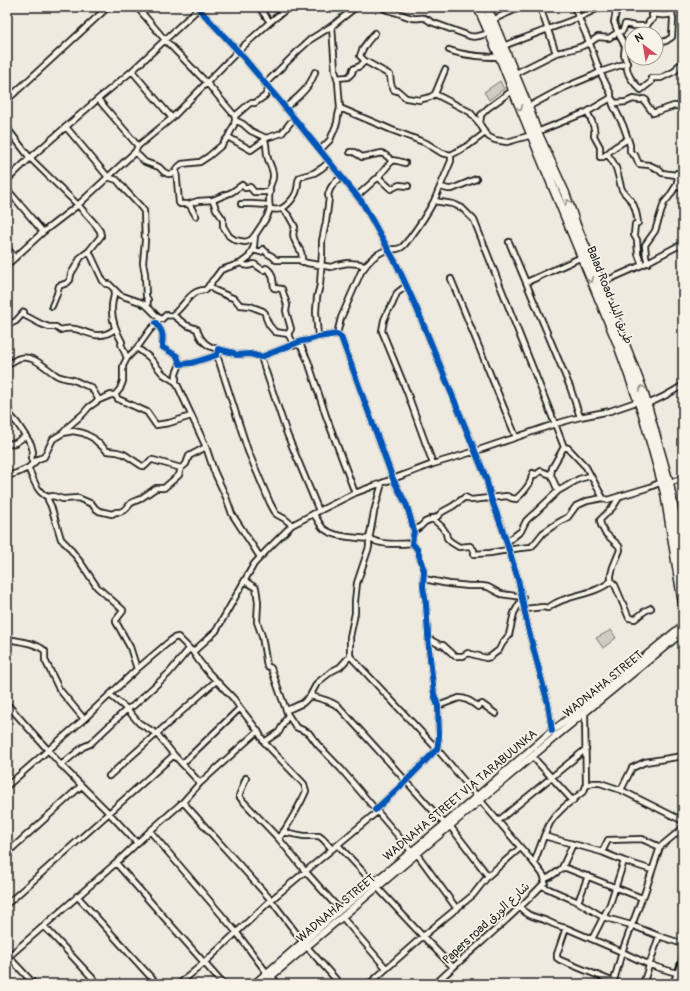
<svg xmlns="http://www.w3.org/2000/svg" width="690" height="991" font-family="Pangolin,'Playpen Sans Arabic',sans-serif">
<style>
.green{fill:#cfccc3;stroke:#767470}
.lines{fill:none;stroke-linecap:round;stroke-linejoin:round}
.street-casing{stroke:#1c1c1c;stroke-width:8}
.secondary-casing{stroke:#1c1c1c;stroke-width:9}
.highway-casing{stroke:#1c1c1c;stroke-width:11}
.street{stroke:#f7f3e8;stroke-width:4.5}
.secondary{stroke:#f7f3e8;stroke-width:6}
.highway{stroke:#f7f3e8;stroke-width:8}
.cycleway-casing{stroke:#f7f3e8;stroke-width:8}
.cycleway{stroke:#0057b8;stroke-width:6}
.oneway{stroke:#94928c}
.labels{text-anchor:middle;stroke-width:3.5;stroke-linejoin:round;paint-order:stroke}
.street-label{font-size:12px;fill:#1c1c1c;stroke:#f7f3e8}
</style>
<rect width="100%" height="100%" fill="#eeeae0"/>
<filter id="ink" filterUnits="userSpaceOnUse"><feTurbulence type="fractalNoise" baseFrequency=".025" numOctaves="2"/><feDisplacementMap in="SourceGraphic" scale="8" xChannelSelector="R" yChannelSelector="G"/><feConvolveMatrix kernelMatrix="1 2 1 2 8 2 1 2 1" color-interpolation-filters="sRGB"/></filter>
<g filter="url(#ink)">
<path class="green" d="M500,81L504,89L489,100L484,92Z
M611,630L616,638L603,648L596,638Z"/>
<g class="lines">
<g class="street-casing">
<path id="street" d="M137,7L166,41L207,83L235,116V120L243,124L251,131L266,138L282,133L294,118
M197,7L238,51L294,118L357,196L362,202L397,265L417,309L486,478L491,498L502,528L518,579L528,628L548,704L552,731
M259,7L270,22
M383,7C386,11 389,10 394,12C400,13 406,17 413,18C423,19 422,15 431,22L467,35C473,39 482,35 489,33
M574,7L590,44L600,72L611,94V98L613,105L623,125L628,139
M617,7L614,22L618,33L625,46L624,55L627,63
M492,20L521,7
M656,43L666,41L672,37L673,19L671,7
M503,46L578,18L601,7
M625,46L631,44L632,45
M449,50C465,56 483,57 500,57
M556,53C573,49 584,48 598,37L609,38L618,32H620L623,30L625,24L634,26H647L649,22L653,19L652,15C659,13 666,18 672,13
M365,61L390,75L391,84L394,90L398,91L406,98L420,100C426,97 428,100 435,94L470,112L480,124L485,133L489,137L495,140L507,142L514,140L532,135
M132,71L172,118
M514,74L556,53L540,7
M337,78L348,77L352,73L353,69L360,66L365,61L360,56C362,47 369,40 375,33
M265,84L300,49L311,39L332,26L356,7
M435,94L445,70
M98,99L138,146
M612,99L615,103L626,102L633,99L639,100L644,99L646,100L645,102L653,113L674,106H683
M7,100L108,7
M528,107L563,88L592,76L600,72L627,63C625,74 634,83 641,90L651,82V78H661L675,71L678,66L683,64
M285,108C298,97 310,88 315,72
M340,108L392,130L426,143L442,153L451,155L469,145L485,133
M587,112C591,119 596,128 594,136L600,147V157H603L615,147L628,139L630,145V151L632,154L635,155L639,164L649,165L658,169L662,173L676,175L677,173L683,175
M235,116L250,103H255L265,96L269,88
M235,120L234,125L228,137L222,145L209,156L200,162L182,164L176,169L179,203L180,204H189L198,201L213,200L232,192L242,185L245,188L250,187L254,192H270
M480,124L481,115L488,108L513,90
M66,127L108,177L117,180L126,191L140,206L144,211L145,241L143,263L145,274L146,296L148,300L147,306L159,318
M7,128L30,158L78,205L95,224L100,231L101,236L89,251L81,257L71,274L70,280L67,283L59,286L57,294L52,306
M537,132L587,112L611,98
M228,137L251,150L265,140
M266,138L265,140C267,146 266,153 268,159C270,165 274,171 273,177C273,181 270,184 270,187C269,193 269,203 270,209
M320,150L330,140L337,123L338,116L340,108L338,82L335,70L332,26
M135,152L145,162L159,167L164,172L168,174L176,173
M350,152H354L362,157L382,153L388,157L391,160V162L380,175L379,178
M607,154C618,167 617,172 621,187C622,192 626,194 628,197C635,203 637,215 638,223L635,224L634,235L637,240L638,254L642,265
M451,155V161L434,201L453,204L462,208L474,220L555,424L564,447L568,448L586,467L603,498L607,500L647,488L662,482
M391,160L398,161L405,163
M676,175L678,178L676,186L683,189
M7,180L30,158L98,99L132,71L200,7
M441,187L448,189H452L476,179
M7,189L43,232
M357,196L376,179L379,178L391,189L399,185L408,186
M213,200L216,209L223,219V226L229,236L235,240L245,242L251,240L255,235
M189,204L196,216
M241,204H252L269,205
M282,209L289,216L295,227C290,238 297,243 301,252C302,255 302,258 302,262
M509,242L570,387L580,417
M7,248L15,258
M253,250L261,252L263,249L268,254L272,256L276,260H299L307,263L331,267L337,265L348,263L360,264L364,267
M89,251L103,281L106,284H109L120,295L140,302L147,306
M241,263C246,267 249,266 254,264C258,266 260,269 264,270L266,268C274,273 273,281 274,288L282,289L287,305L286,311L291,329L288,334
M648,263L646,256L645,245L655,231L664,203L669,197L676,186
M7,265L43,232L78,205L135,152L138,146L172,118L238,51L270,22L289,7
M451,279L516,437
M527,282L582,257
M601,283L642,265L676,247L683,245
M209,285L214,290L235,299L240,305L250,306L263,311L265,313L266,318L269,325L275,332L288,334L294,344L301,346L308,361L326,416L355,493
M406,286L397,293L392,305L388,311L384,320L382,331L407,392L433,464
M115,291C114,296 112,302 112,307C111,320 116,331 122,342L121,344L127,358
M173,315L186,325L197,329C200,340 207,347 218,349
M159,318L162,319L166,315C168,315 170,316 172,315C173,315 177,311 177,311C186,303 191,290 205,290L211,284L212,281L215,278L221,270L241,263L249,257L254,246L255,235L267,217L270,209C273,209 277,210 280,209C287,207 296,196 297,189C299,183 296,183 300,177L314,173L322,168L329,162
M7,321L12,323L16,321L24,312V315L41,324L49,327H56L60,330C67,328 75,328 82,331C88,333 94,336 100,335C106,335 111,332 115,329
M156,323C164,333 163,335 162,347L177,356L180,364L192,363L217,355L218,349L234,353L236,355L250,354L261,357L294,344L302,341L309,340L318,337L337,334L341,337L393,479L407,506L414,531L412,543L417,549L424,571L423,587L426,604L429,649L434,694L438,706L439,737L437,749L406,781L375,810
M337,334L341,318L361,272C367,263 376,253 387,250C392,248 397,251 402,247C405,245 407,241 410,238C419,226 427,214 434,201
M318,337L316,312L317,297L320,285L322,253V241L326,222L329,198L328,195C330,187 334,181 342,178
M137,348L149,357L163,374L176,382L206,447L214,471L226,497L232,514L260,557
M217,355L248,451L270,503L276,514L285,519L292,525
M261,357L287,434L319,511
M7,366C10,363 13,361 17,359C32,353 44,367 56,375C62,379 70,378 76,381C81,383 85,386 91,387L99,400
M176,382V374L180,364
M115,395L120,389L123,381V366L127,358L137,348L150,330L158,322
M647,404C660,399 671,393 683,385
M7,405L10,415L17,423L31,444L33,452L31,458L33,464
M63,433L73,431L83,433L93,438L107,451L117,452L124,454L142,466H145L151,460H153L181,468L186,464L189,456L206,447
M7,444L15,443L26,436
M28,468C34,479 36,492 48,497V500L51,506L61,539L68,546L81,563L97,587L123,610V611L116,620V622L130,647L137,669
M7,476L17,473L28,468L38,459L44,457L53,439L63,433L69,426L83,414L89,407L99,400L111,395H115L118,399L147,412L156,425L169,423L191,416
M669,483L683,478
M558,491L551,475L552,468L564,447
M48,497L53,496L63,499L78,498L92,504L95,508L99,511L112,514L116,512H120L126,509L131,503L140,499L156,488H164L179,475L181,468
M313,514C318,518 319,525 324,529C337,538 354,537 369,539C372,540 375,541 378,542C388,545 401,544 412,543
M432,518L442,527L446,533L447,538L451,542L459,547L470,546L474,550V554L490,553L520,548L531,547L535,543L543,533L556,524L568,517L576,506L587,501L603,498
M414,531L420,527L425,522L437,517L442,512L453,506L465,497L471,500L507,496L511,498L516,499C521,495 529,486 531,480C531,478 532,475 533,473L535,475L541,471L551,475
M507,542L521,531L526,521L530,517L536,512L558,491L579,479L590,476
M424,579L449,584L469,586H482L488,587L501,594L523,597L514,613L509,635L502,644L499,650L490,657L486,658L471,654L468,653L463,656H455L443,645H440L429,639
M245,581L256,588L258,602L257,622L262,636L267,666L271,668L286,710
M611,581L615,585L629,618L635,619L645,611L651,608
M525,609L543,607L548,608C565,594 594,596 611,581V575L613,567L620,550L619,546L605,533L601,525L600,520L613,507L620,496
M7,639C19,641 37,643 45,651V660L59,689L84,719
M193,652L216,631L254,564L267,550L292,525L319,511L355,493L433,464L476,451L555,424L580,417L610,411L639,401
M350,656L437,749L477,796
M110,695L127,709L139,723L157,734L174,755L200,783
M310,696C320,698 331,701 339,707L445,824
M7,704L48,750L61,765L109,813L137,843
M438,706L459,698C467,698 473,703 478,707L482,704L496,714
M585,712L586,786
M288,715L296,727L309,733L318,745L341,769L411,851
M264,742L279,732L288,715L286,710L292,708L303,703L310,696L317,683L332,671L340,667L350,656V637L355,613V601L357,583L369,547V540L374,512L382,483
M532,756L573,801
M182,764L240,708
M61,765L83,747L90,744L127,709L133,706L169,673L189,649
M109,776L216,681
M246,778L239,796L242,800L279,839L305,871L340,910
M7,786L84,719L137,669L170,641L174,638L178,637L193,652L199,661L207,671L234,699L240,708L258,731L264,742L304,784L306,791C299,808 289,823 279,839
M621,790L632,768L645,762L683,756
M183,802L271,900L303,942
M498,821L586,749
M450,826L467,848L488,876
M150,831L237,933L267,973
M283,832L304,836H319L323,839L332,849
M544,836L602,852L624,861L652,870
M338,845C376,885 413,928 453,967
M602,852L608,840L642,839L660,847
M7,853L81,786
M417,854L457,909
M116,863L223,984
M534,863L544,836L550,823L555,816L564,807L584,791L586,786L592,783H600L621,790L683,821
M562,868L573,844
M545,879C553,876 556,873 562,868H566L642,898
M542,886L578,902L603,917L631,925L659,936L683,944
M77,896L157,984
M578,902L588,876
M7,904L174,755
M520,907C529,918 535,916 547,921C553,924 559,927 566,928L622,952L650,965L683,975
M342,917L386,968
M44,926L98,984
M566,928L557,954V958L560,960L614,982
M592,939L610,904L624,861
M307,947L340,984
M7,955L34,984
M7,958L116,863L150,831L183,802L200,783L258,731
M271,976L278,984
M179,984L204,963L271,900L377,812
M369,984L422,937L473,895L488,876L520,848
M435,984C471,950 511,919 545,882L544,876L534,863L498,821L481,801
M613,984L622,952L642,898L644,895L660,847L683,828
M643,984L659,936
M673,984L683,958"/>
</g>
<g class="secondary-casing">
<path id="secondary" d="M254,984L340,910L445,824L552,731L582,708L683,625
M262,984L342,917L560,733L683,632"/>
</g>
<g class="highway-casing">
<path id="highway" d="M478,7L500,57L513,90L617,342L643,414L665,493L683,604
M487,7L528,107L537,132L565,193L576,225L601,283L643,391L669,483L683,562"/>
</g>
<use href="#street" class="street"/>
<use href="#secondary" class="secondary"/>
<use href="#highway" class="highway"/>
<g class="cycleway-casing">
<path id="cycleway" d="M197,7L238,51L294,118L357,196L362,202L397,265L417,309L486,478L491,498L502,528L518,579L528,628L548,704L552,731
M156,323C164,333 163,335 162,347L177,356L180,364L192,363L217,355L218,349L234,353L236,355L250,354L261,357L294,344L302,341L309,340L318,337L337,334L341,337L393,479L407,506L414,531L412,543L417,549L424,571L423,587L426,604L429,649L434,694L438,706L439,737L437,749L406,781L375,810"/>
</g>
<use href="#cycleway" class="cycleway"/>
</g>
<defs><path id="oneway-chevron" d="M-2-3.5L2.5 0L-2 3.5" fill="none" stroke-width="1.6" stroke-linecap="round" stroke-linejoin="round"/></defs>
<g class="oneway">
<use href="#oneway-chevron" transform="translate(520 108) rotate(67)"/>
<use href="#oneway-chevron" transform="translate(568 202) rotate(-109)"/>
<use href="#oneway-chevron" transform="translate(591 280) rotate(68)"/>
<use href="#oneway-chevron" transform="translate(642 388) rotate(-110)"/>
</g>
</g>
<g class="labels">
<g class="street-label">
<text transform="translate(610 295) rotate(68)" y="4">Balad Road طريق البلد</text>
<text transform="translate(603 684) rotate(-39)" y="4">WADNAHA STREET</text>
<text transform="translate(460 795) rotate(-40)" y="4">WADNAHA STREET VIA TARABUUNKA</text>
<text transform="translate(336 908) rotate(-40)" y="4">WADNAHA STREET</text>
<text transform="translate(486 923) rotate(-43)" y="4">Papers road شارع الورق</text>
</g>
</g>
<rect width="690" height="991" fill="none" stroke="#f7f3e8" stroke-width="24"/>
<rect x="12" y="12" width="666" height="967" fill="none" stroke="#1c1c1c" stroke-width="1.5" filter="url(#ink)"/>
<g transform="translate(644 46) rotate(329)"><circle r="19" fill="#f7f3e8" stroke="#9f9d96"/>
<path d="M0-3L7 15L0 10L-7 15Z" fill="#d1495b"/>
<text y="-6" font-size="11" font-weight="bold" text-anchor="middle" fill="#1c1c1c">N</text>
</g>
</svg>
